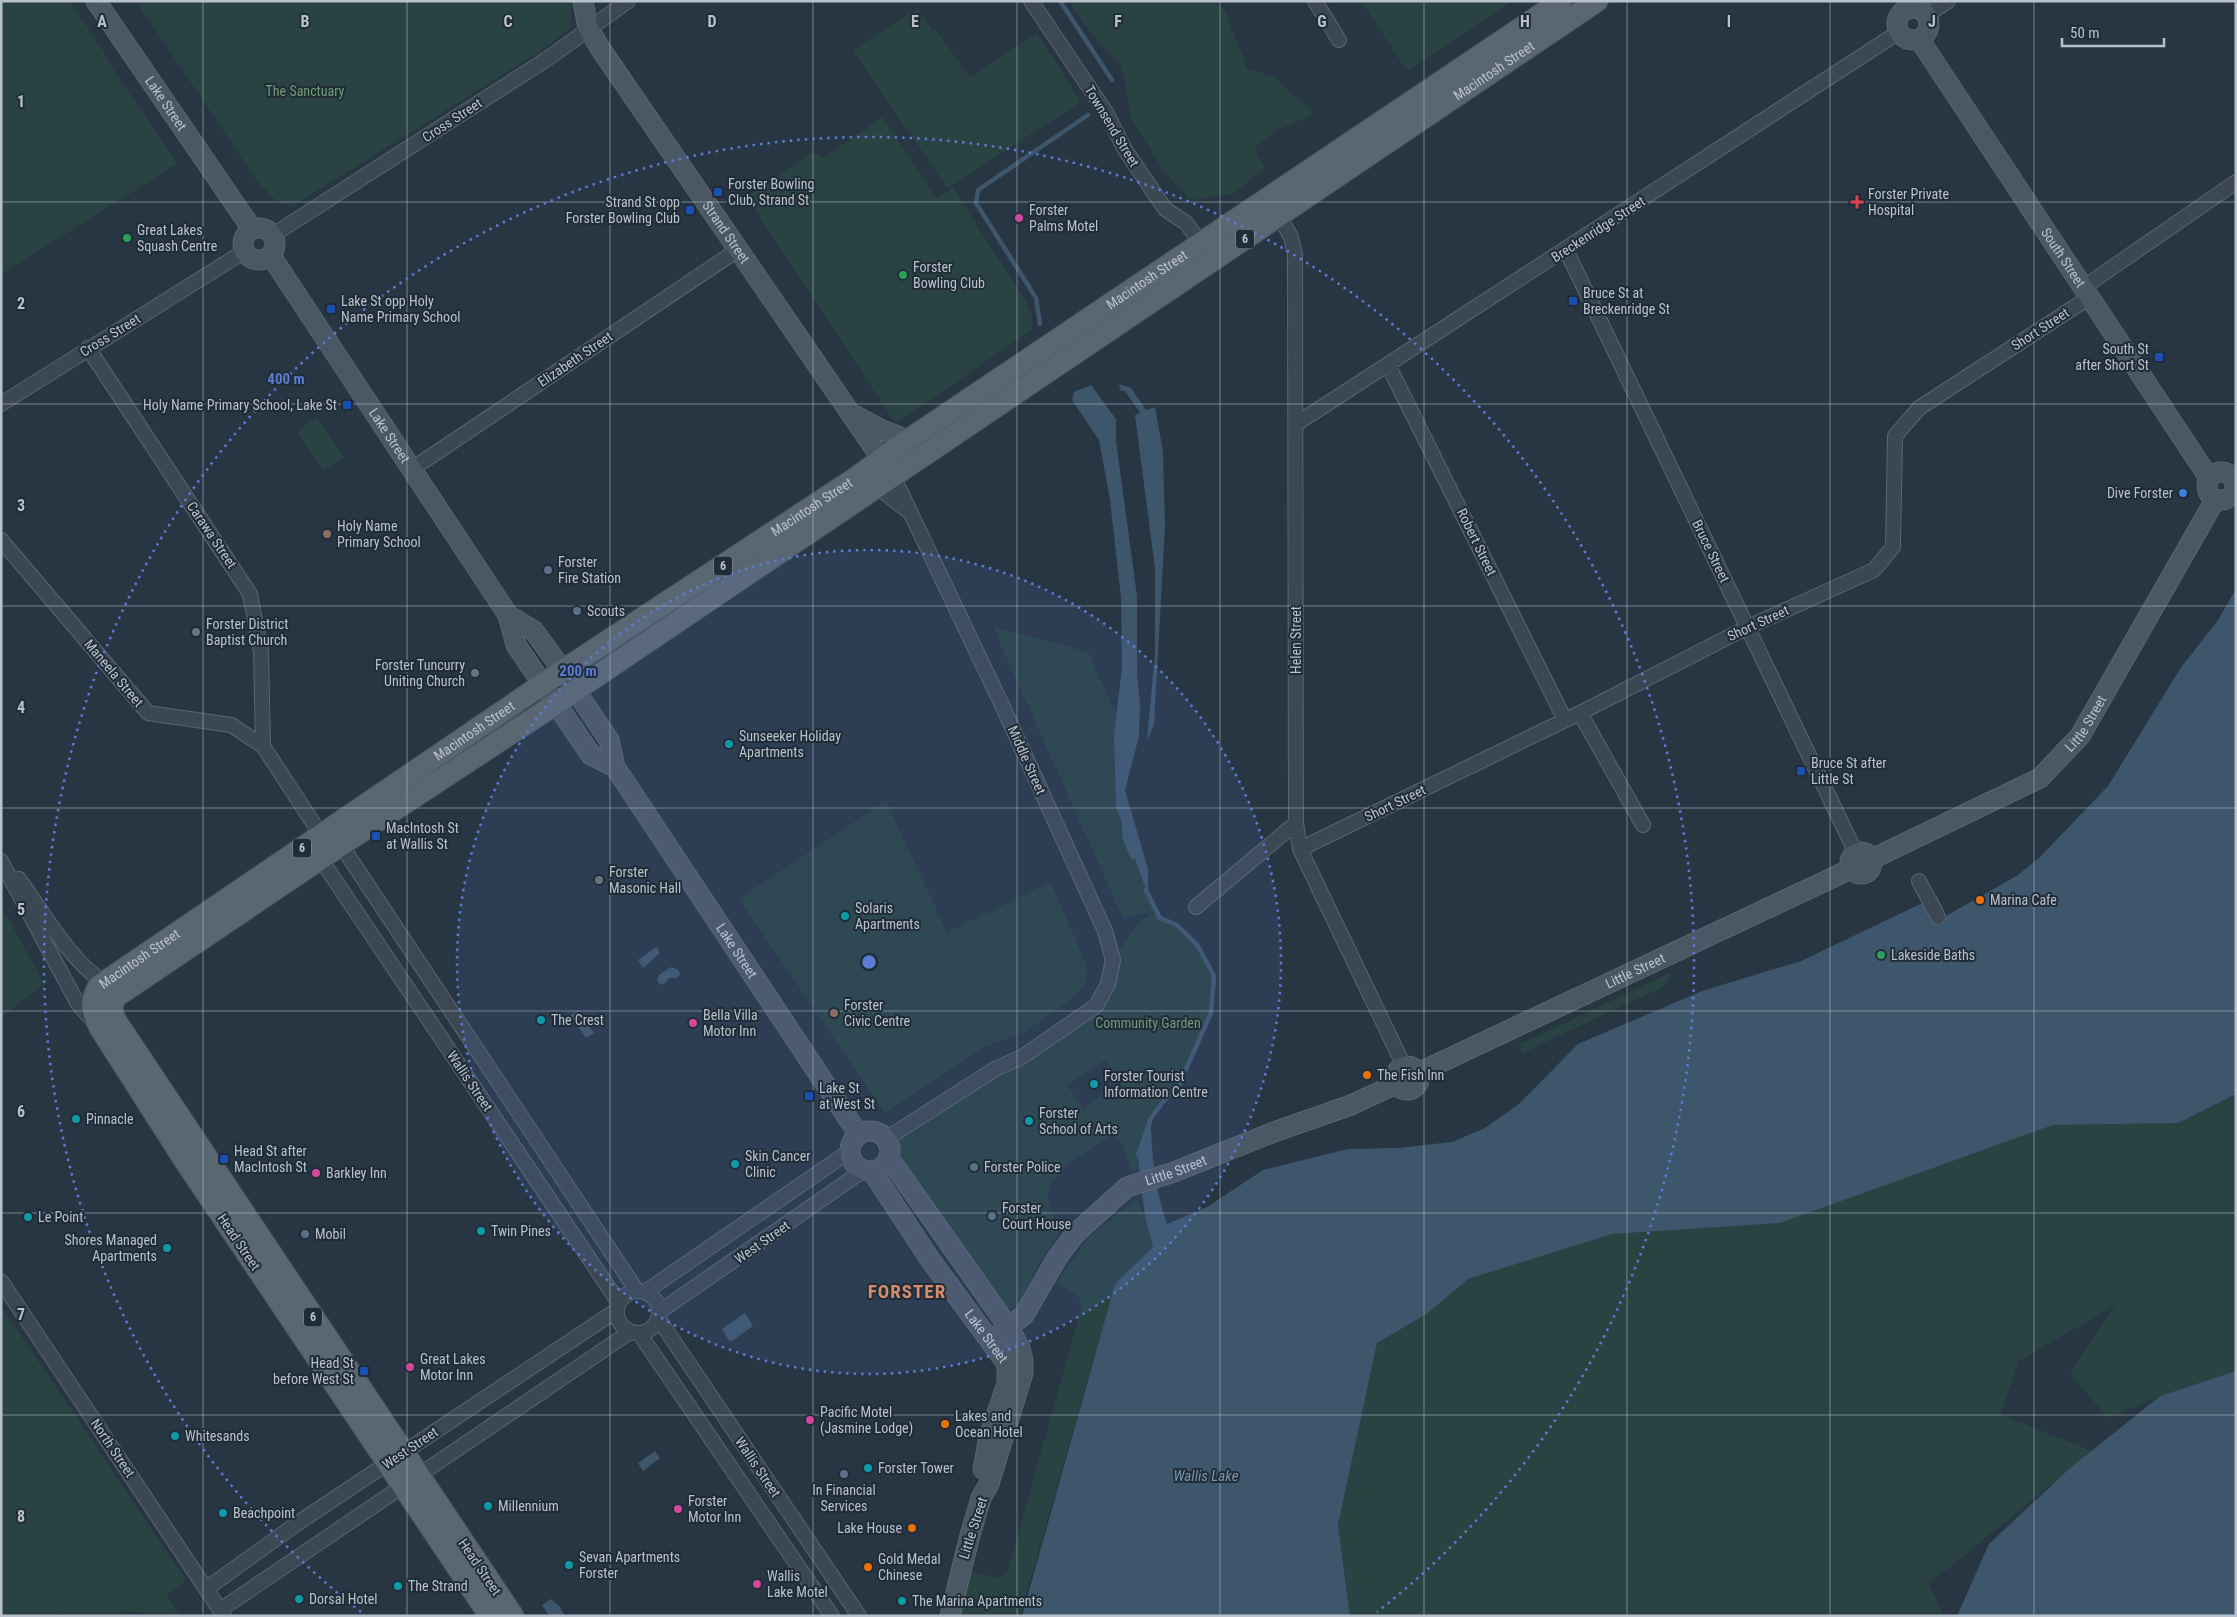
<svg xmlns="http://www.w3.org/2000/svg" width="2237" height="1617" font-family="'Roboto Condensed',sans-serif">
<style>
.green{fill:#294343;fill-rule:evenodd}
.water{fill:#3e566b}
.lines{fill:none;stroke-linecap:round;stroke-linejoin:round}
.stream{stroke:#3e566b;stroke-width:4.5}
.street-casing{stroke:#5a656f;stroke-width:16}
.secondary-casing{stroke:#5a656f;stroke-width:21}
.primary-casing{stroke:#48535e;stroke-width:23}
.street{stroke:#3b4752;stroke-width:14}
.secondary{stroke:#4a5765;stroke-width:19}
.primary{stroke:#5a6772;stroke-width:21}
.grid{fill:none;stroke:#b9c2cc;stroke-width:1;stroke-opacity:0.55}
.ring{fill:none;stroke:#5b7cd3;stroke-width:2.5;stroke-dasharray:2.5 5}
.transit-dot{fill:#1a4fb4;stroke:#202c37;stroke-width:2}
.health-dot{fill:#e0444e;stroke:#202c37;stroke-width:2}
.hotel-dot{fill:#d1479c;stroke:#202c37;stroke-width:2}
.leisure-dot{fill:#2e9e5b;stroke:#202c37;stroke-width:2}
.shop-dot{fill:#3f7fe0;stroke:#202c37;stroke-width:2}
.education-dot{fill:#8d6e63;stroke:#202c37;stroke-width:2}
.service-dot{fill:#5c6f8a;stroke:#202c37;stroke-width:2}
.worship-dot{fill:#6b7280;stroke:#202c37;stroke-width:2}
.culture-dot{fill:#0f9aa8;stroke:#202c37;stroke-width:2}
.food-dot{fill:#e8710a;stroke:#202c37;stroke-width:2}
.labels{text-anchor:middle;stroke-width:4;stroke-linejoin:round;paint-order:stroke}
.shield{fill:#202c37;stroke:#8b959f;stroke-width:1}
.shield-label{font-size:12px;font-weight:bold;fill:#b9c2cc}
.street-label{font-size:14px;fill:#b9c2cc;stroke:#202c37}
.park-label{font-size:14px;fill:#709c75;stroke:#202c37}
.poi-label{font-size:14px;fill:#b9c2cc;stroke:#202c37;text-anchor:start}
.water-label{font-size:15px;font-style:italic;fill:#7a96ae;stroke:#202c37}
.district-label{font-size:19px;font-weight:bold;letter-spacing:1px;fill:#d58c6b;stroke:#202c37}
.grid-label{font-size:16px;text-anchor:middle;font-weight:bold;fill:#b9c2cc;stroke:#202c37;stroke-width:4;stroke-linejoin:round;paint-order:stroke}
.centre{fill:#5b7cd3;stroke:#202c37;stroke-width:2.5}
.ring-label{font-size:15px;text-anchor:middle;font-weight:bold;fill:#5b7cd3;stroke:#202c37;stroke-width:4;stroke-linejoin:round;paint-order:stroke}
</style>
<rect width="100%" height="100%" fill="#273642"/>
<path class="green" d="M1,1H70L104,52L107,60L177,164L1,274Z
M136,1H571L570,28L541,51L292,206L276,201L257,181Z
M1069,1H1213L1225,11L1247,68L1276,78L1314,114L1275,131L1255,148L1264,168L1233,194L1191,200L1166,174L1131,119L1122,66L1092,35Z
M1361,1H1512L1407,71Z
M917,8L933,31L936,29L970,78L1037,33L1081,102L947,188L853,50Z
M883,117L937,198L953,188L1026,302L1032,316V330L899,421L893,420L747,197L812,152L823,158Z
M317,417L344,457L324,471L297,431Z
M993,627L1088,652L1116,714L1114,734L1116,807L1148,895L1160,918L1177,925L1198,946L1214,976L1211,1013L1179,1085L1163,1102L1151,1118L1138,1159V1169L1132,1172L1121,1141L1113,1135C1093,1147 1052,1169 1048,1194C1047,1205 1056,1222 1059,1232L1032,1276L1018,1305L1011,1309L1005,1307L890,1149L889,1145L1096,1006L1113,960L1138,923L1155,912L1123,918ZM1105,1060L1120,1083L1083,1109L1067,1085Z
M886,801L947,933L1050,882L1087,966L1086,982L1074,997L1025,1032L984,1047L885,1113L739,899Z
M1,905L44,984L1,1018Z
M1672,972L1663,987L1533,1048L1523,1053L1518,1045Z
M2236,1094V1371L2160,1396L2108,1418L2070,1374L2116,1305L2020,1360L2000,1414L2092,1451L1950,1567L1928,1582L1944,1616H1350L1338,1525L1377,1343L1468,1279L1612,1234L1780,1223L2053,1125L2178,1123Z
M1137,1199L1145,1217L1153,1247L1115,1284L1020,1616H950L961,1570L1001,1578L1007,1573L1082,1306L1079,1297L1057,1282L1090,1236Z
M1,1306L186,1580L166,1595L180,1616H152L150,1613L122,1611L114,1616H67L66,1614L1,1616Z"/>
<path class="water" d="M1119,384L1131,388L1146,410L1155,407L1163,452L1165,527L1154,725L1147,740L1155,654V568L1135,415L1140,413L1125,391H1121Z
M1091,385L1116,419V441L1137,596V674L1140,704L1139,736L1125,790L1148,869V895L1116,807L1114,734L1122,668L1121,597L1110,500L1099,440L1072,400L1074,392Z
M2236,589V1094L2178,1123L2053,1125L1780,1223L1612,1234L1468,1279L1428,1313L1377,1343L1338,1525L1350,1616H1022L1115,1284L1153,1247L1145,1217L1138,1159L1151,1118C1151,1153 1155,1190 1167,1224L1207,1207L1263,1170L1348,1149L1398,1148L1452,1142L1485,1128L1519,1104L1578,1044L1702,991L1801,961L1937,896L1946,916L2018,875L2040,857L2108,786L2180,669L2218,620Z
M656,947L660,953L643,968L638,960Z
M671,967L678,970L680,974L677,978H669L663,985L659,983L657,980L659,975Z
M578,1010L594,1033L586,1038L570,1016Z
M745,1313L753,1326L730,1342L722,1329Z
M2236,1371V1616H1957L1989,1544L2069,1469L2160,1396Z
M655,1451L660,1458L643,1471L638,1463Z
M551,1599L560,1607L565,1616H549L542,1605Z"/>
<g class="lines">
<path class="stream" d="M1060,1L1112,80
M1040,324L1036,298L976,203L978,190L1088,115
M1124,827L1125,839L1133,857
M1138,1155L1151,1118L1163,1102L1179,1085L1211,1013L1214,976L1198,946L1177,925L1160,918L1146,890"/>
<g class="street-casing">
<path id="street" d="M1031,1L1107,114L1124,148L1165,209L1186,223L1201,243
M1315,1L1339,40
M1927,15L1948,1
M1275,209L1291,237L1295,255L1296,823L1300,849L1404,1066
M273,235L547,59L628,1
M1566,250L1856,853
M2084,287L2236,182
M88,348L250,594L261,652L263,746
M1388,365L1565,720
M1,404L245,251
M1296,424L1899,32
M412,469L739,249
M876,489L885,493L908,511
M1,540L148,713L231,725L263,746L321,835
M1580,713L1643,825
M341,845L637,1291
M1300,849L1580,713L1748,627L1874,570L1893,547L1895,436L1919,408L2090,297
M320,858L619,1303
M1,861L78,1004L94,1022
M19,879C43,912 69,959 103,982
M1919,881L1938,917
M1196,907L1296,823
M886,1139L995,1069L1022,1057L1096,1006L1108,984L1113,960L1105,931L1002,705L893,476
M1,1281L224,1616
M617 1312a21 21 0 1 1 42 0a21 21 0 1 1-42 0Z
M645,1292L850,1151
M659,1312L864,1170
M658,1318L859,1616
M639,1333L832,1616
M206,1589L295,1525L617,1310
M220,1610L630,1332"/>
</g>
<g class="secondary-casing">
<g id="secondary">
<path id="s1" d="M96,1L252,229"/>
<path id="s2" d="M583,1L588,28L600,48L890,471"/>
<circle cx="1913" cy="24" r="16"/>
<path id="s3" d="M1919,39L2209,478"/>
<circle cx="259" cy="244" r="16"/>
<path id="s4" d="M271,256L508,615L516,645L591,755L615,767"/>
<path d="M856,416L880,429L908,440"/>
<circle cx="2221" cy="486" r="14"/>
<path id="s5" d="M508,615L534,631L553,657L609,740L615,767L859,1135"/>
<circle cx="1861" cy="863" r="11"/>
<path id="s6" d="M1872,859L2040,778L2080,736L2215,500"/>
<circle cx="1407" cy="1078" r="12"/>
<path id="s7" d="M1418,1073L1851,869"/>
<circle cx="870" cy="1151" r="20"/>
<path d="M889,1158L1009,1328L1020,1348L1023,1360V1373L989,1484L981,1498L970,1535L950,1616"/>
<path id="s8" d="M872,1171L929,1258L1007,1364V1384L989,1437L983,1469"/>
<path id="s9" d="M992,1340L1024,1315L1057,1258L1075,1234L1127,1187L1174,1172L1274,1132L1351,1105L1396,1084"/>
</g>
</g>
<g class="primary-casing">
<g id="primary">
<path id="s10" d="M490,1616L185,1161L100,1028C92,1012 89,1002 99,986L562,671L854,479L908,440L1561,1"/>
<path id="s11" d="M513,1616L114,1018C112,1009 111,1004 117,996L341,845L542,713L1597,1"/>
</g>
</g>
<use href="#street" class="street"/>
<use href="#secondary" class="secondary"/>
<use href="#primary" class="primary"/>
</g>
<path class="grid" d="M203,1V1616M407,1V1616M610,1V1616M813,1V1616M1017,1V1616M1220,1V1616M1424,1V1616M1627,1V1616M1830,1V1616M2034,1V1616M1,202H2236M1,404H2236M1,606H2236M1,808H2236M1,1011H2236M1,1213H2236M1,1415H2236"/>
<circle cx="869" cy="962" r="412" fill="#5b7cd3" fill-opacity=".12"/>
<g class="ring">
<circle cx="869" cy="962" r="412"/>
<path d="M361 1612A825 825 0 1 1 1377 1612"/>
</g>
<g class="transit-dot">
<rect x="713" y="187" width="10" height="10" rx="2.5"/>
<rect x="685" y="205" width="10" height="10" rx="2.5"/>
<rect x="1568" y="296" width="10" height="10" rx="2.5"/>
<rect x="326" y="304" width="10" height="10" rx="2.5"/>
<rect x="2154" y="352" width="10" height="10" rx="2.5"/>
<rect x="342" y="400" width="10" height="10" rx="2.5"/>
<rect x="1796" y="766" width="10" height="10" rx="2.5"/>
<rect x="371" y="831" width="10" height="10" rx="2.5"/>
<rect x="804" y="1091" width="10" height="10" rx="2.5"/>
<rect x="219" y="1154" width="10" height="10" rx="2.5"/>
<rect x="359" y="1366" width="10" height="10" rx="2.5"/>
</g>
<path class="health-dot" d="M1854.5 194.5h5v5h5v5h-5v5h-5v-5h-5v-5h5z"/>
<g class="hotel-dot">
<circle cx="1019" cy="218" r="5"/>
<circle cx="693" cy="1023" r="5"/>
<circle cx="316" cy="1173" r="5"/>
<circle cx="410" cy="1367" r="5"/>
<circle cx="810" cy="1420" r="5"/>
<circle cx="678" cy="1509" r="5"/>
<circle cx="757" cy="1584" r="5"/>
</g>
<g class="leisure-dot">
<circle cx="127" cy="238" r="5"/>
<circle cx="903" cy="275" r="5"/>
<circle cx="1881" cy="955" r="5"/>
</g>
<circle class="shop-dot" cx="2183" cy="493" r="5"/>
<g class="education-dot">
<circle cx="327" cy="534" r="5"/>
<circle cx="834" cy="1013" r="5"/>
</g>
<g class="service-dot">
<circle cx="548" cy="570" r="5"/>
<circle cx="577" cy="611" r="5"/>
<circle cx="974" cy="1167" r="5"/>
<circle cx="992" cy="1216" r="5"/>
<circle cx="305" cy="1234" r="5"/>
<circle cx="844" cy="1474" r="5"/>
</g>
<g class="worship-dot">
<circle cx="196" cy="632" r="5"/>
<circle cx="475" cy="673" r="5"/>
<circle cx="599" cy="880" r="5"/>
</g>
<g class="culture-dot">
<circle cx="729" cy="744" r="5"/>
<circle cx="845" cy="916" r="5"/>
<circle cx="541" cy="1020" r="5"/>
<circle cx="1094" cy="1084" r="5"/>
<circle cx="76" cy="1119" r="5"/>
<circle cx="1029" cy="1121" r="5"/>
<circle cx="735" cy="1164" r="5"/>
<circle cx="28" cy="1217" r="5"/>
<circle cx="481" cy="1231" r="5"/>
<circle cx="167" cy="1248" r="5"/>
<circle cx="175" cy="1436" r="5"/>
<circle cx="868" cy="1468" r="5"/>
<circle cx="488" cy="1506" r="5"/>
<circle cx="223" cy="1513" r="5"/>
<circle cx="569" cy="1565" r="5"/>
<circle cx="398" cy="1586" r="5"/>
<circle cx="299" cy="1599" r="5"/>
<circle cx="902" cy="1601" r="5"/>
</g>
<g class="food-dot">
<circle cx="1980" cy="900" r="5"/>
<circle cx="1367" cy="1075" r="5"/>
<circle cx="945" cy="1424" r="5"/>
<circle cx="912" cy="1528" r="5"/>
<circle cx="868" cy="1567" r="5"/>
</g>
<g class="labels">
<g class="shield">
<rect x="1236" y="229.5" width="18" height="19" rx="4"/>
<rect x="714" y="556.5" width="18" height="19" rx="4"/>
<rect x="293" y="838.5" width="18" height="19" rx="4"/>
<rect x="304" y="1307.5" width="18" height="19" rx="4"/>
</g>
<g class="shield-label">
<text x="1245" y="243">6</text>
<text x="723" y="570">6</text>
<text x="302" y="852">6</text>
<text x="313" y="1321">6</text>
</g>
<g class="street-label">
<text dy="5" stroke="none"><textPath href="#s11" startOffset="2401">Macintosh Street</textPath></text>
<text dy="5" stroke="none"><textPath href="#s1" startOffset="124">Lake Street</textPath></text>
<text transform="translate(452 120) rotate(-33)" y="5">Cross Street</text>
<text transform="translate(1112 126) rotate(59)" y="5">Townsend Street</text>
<text transform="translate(1598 229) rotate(-33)" y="5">Breckenridge Street</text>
<text dy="5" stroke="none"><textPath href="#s2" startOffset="274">Strand Street</textPath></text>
<text dy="5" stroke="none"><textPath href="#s3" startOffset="262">South Street</textPath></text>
<text dy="5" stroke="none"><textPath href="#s10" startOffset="2014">Macintosh Street</textPath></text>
<text transform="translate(2040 329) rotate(-33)" y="5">Short Street</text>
<text transform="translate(110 335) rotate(-32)" y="5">Cross Street</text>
<text transform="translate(575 359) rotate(-34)" y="5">Elizabeth Street</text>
<text dy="5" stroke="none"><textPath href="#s4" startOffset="215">Lake Street</textPath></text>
<text dy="5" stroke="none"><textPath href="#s10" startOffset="1609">Macintosh Street</textPath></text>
<text transform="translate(212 535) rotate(56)" y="5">Carawa Street</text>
<text transform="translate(1477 542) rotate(64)" y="5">Robert Street</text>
<text transform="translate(1711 551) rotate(64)" y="5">Bruce Street</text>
<text transform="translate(1758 623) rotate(-25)" y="5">Short Street</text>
<text transform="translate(1296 640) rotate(-90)" y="5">Helen Street</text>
<text transform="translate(114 673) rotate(50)" y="5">Maneela Street</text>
<text dy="5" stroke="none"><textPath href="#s6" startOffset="258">Little Street</textPath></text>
<text dy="5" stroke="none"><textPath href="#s10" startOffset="1204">Macintosh Street</textPath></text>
<text transform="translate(1027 760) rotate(66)" y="5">Middle Street</text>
<text transform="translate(1395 803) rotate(-26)" y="5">Short Street</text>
<text dy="5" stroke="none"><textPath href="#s5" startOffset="411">Lake Street</textPath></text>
<text dy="5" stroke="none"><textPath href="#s10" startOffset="799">Macintosh Street</textPath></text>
<text dy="5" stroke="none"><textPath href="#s7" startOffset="240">Little Street</textPath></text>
<text transform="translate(470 1081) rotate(56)" y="5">Wallis Street</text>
<text dy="5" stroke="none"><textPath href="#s9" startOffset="258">Little Street</textPath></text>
<text transform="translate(239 1242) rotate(56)" y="5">Head Street</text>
<text transform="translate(762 1242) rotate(-35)" y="5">West Street</text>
<text dy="5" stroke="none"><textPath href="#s8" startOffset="201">Lake Street</textPath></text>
<text transform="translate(113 1448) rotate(56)" y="5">North Street</text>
<text transform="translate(410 1448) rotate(-34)" y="5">West Street</text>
<text transform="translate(758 1467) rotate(56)" y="5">Wallis Street</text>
<text transform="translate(973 1528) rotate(-72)" y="5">Little Street</text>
<text transform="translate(480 1567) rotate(56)" y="5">Head Street</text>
</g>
<g class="park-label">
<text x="305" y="96">The Sanctuary</text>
<text x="1148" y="1028">Community Garden</text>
</g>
<g class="poi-label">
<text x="728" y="189">Forster Bowling<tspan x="728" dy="16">Club, Strand St</tspan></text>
<text x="1868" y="199">Forster Private<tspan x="1868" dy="16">Hospital</tspan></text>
<text x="680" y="207" text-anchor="end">Strand St opp<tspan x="680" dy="16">Forster Bowling Club</tspan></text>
<text x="1029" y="215">Forster<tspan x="1029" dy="16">Palms Motel</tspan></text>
<text x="137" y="235">Great Lakes<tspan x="137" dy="16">Squash Centre</tspan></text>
<text x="913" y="272">Forster<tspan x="913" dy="16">Bowling Club</tspan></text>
<text x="1583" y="298">Bruce St at<tspan x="1583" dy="16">Breckenridge St</tspan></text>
<text x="341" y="306">Lake St opp Holy<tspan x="341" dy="16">Name Primary School</tspan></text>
<text x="2149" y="354" text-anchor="end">South St<tspan x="2149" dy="16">after Short St</tspan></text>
<text x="337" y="410" text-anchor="end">Holy Name Primary School, Lake St</text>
<text x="2173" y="498" text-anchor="end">Dive Forster</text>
<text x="337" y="531">Holy Name<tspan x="337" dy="16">Primary School</tspan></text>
<text x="558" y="567">Forster<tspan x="558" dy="16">Fire Station</tspan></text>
<text x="587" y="616">Scouts</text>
<text x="206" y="629">Forster District<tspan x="206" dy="16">Baptist Church</tspan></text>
<text x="465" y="670" text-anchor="end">Forster Tuncurry<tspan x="465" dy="16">Uniting Church</tspan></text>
<text x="739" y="741">Sunseeker Holiday<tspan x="739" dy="16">Apartments</tspan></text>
<text x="1811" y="768">Bruce St after<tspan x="1811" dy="16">Little St</tspan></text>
<text x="386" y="833">MacIntosh St<tspan x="386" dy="16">at Wallis St</tspan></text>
<text x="609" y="877">Forster<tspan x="609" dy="16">Masonic Hall</tspan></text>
<text x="1990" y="905">Marina Cafe</text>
<text x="855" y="913">Solaris<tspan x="855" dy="16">Apartments</tspan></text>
<text x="1891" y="960">Lakeside Baths</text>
<text x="844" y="1010">Forster<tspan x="844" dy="16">Civic Centre</tspan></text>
<text x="703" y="1020">Bella Villa<tspan x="703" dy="16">Motor Inn</tspan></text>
<text x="551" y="1025">The Crest</text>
<text x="1377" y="1080">The Fish Inn</text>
<text x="1104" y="1081">Forster Tourist<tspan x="1104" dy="16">Information Centre</tspan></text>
<text x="819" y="1093">Lake St<tspan x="819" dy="16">at West St</tspan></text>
<text x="1039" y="1118">Forster<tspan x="1039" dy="16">School of Arts</tspan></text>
<text x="86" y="1124">Pinnacle</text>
<text x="234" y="1156">Head St after<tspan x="234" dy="16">MacIntosh St</tspan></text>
<text x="745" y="1161">Skin Cancer<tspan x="745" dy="16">Clinic</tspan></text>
<text x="984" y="1172">Forster Police</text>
<text x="326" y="1178">Barkley Inn</text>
<text x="1002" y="1213">Forster<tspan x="1002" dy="16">Court House</tspan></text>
<text x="38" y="1222">Le Point</text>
<text x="491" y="1236">Twin Pines</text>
<text x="315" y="1239">Mobil</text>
<text x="157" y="1245" text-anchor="end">Shores Managed<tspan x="157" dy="16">Apartments</tspan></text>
<text x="420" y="1364">Great Lakes<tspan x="420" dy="16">Motor Inn</tspan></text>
<text x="354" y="1368" text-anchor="end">Head St<tspan x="354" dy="16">before West St</tspan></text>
<text x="820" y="1417">Pacific Motel<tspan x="820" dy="16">(Jasmine Lodge)</tspan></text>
<text x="955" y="1421">Lakes and<tspan x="955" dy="16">Ocean Hotel</tspan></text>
<text x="185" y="1441">Whitesands</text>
<text x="878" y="1473">Forster Tower</text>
<text x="844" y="1495" text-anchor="middle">In Financial<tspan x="844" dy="16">Services</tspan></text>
<text x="688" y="1506">Forster<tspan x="688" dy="16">Motor Inn</tspan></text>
<text x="498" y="1511">Millennium</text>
<text x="233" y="1518">Beachpoint</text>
<text x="902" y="1533" text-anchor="end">Lake House</text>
<text x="579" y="1562">Sevan Apartments<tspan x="579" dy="16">Forster</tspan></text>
<text x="878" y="1564">Gold Medal<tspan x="878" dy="16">Chinese</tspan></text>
<text x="767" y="1581">Wallis<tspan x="767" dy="16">Lake Motel</tspan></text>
<text x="408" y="1591">The Strand</text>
<text x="309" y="1604">Dorsal Hotel</text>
<text x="912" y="1606">The Marina Apartments</text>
</g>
<g class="water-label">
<text x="1206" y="1481">Wallis Lake</text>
</g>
<g class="district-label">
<text x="907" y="1298">FORSTER</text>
</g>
</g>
<g class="grid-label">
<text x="102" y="27">A</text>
<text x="305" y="27">B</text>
<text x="508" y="27">C</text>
<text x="712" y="27">D</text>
<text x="915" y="27">E</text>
<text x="1118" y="27">F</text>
<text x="1322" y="27">G</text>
<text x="1525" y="27">H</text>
<text x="1729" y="27">I</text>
<text x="1932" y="27">J</text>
<text x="21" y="107">1</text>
<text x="21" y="309">2</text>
<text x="21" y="511">3</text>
<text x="21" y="713">4</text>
<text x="21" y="915">5</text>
<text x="21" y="1117">6</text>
<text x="21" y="1320">7</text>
<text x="21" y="1522">8</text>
</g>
<circle cx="869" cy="962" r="8" class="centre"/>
<g class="ring-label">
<text x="286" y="384">400 m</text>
<text x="578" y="676">200 m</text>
</g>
<rect width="2237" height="1617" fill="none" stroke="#b9c2cc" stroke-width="5"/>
<path d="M2062 38v8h102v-8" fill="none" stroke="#b9c2cc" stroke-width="2.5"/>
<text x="2070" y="38" font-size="15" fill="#b9c2cc" stroke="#202c37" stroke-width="4" paint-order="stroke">50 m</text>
</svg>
